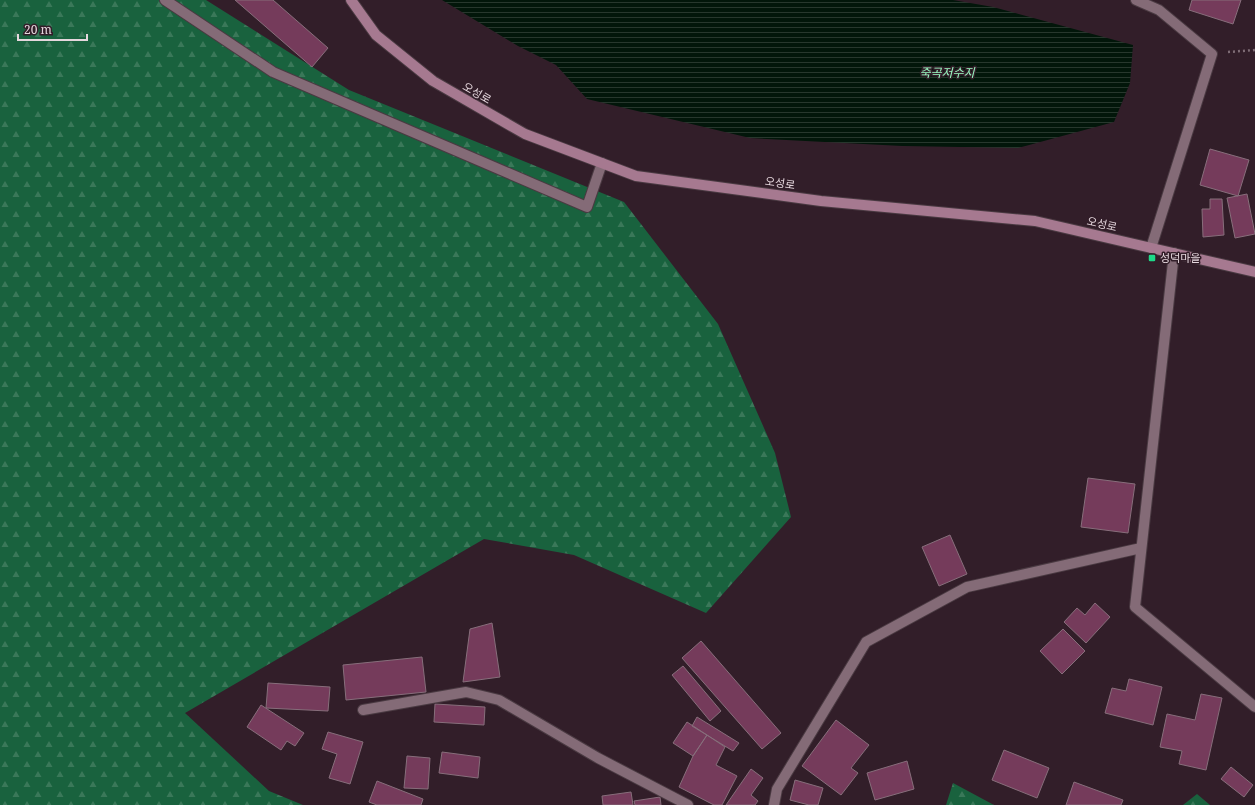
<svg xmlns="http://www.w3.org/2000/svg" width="1255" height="805" font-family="'Noto Serif','Noto Sans KR',serif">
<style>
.forest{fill:url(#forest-firs)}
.water{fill:url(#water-rules)}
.building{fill:#753b5b;stroke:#876e7b}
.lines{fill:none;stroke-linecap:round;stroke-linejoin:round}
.minor-casing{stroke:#4a3a42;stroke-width:12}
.secondary-casing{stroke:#4a3a42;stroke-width:12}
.path{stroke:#7f6d76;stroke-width:2.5;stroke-dasharray:2 3;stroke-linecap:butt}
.minor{stroke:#846b77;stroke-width:10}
.secondary{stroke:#a67990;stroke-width:10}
.poi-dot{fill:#1dd988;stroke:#321e29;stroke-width:1.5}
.labels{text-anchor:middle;stroke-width:3;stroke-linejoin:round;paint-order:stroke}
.street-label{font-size:11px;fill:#e5d7dd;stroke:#321e29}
.poi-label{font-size:11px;fill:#e5d7dd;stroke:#321e29;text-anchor:start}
.water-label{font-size:12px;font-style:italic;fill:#9bfcc3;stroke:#321e29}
</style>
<defs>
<pattern id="forest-firs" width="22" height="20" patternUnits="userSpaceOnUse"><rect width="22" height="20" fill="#19623e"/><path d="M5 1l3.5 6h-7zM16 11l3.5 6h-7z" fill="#3a7859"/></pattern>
<pattern id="water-rules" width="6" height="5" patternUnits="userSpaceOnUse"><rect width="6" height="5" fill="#02160a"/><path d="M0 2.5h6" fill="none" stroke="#27372d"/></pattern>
</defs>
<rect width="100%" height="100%" fill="#321e29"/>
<path class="forest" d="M0,0H206L349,90L624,202L718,324L775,453L791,517L706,613L574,555L484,539L185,713L269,791L303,805H0Z
M953,783L994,805H946Z
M1197,794L1210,805H1183Z"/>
<path class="water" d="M442,0H953L993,7L1133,45L1130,83L1114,122L1018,148L902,146L750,138L587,99L556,65L518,46Z"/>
<path class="building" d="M235,0H273L328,48L312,67Z
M1192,0H1241L1233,24L1189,10Z
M1210,149L1249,160L1238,196L1200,185Z
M1247,194L1255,234L1235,238L1227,198Z
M1210,199H1222L1224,235L1203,237L1202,209H1210Z
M1088,478L1135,484L1128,533L1081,527Z
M950,535L967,574L939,586L922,547Z
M1095,603L1110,617L1086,643L1064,622L1077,608L1085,615Z
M492,623L500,677L463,682L470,629Z
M1063,629L1085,651L1062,674L1040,651Z
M701,641L781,733L762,749L682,658Z
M422,657L426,692L346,700L343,665Z
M683,666L721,711L710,721L672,675Z
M1129,679L1162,687L1153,725L1105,713L1112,688L1126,691Z
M268,683L330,687L328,711L266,708Z
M1201,694L1222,698L1206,770L1179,764L1182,751L1160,747L1167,714L1195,720Z
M435,704L485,707L484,725L434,722Z
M261,705L304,733L295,746L287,741L281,750L247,727Z
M697,717L739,743L733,751L692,726Z
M836,720L869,745L851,768L858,773L841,795L802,766Z
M687,722L707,735L693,756L673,743Z
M328,732L363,742L350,784L329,778L337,754L322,749Z
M707,735L725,747L716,765L737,776L722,805H714L679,787L693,756Z
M1004,750L1049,768L1037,798L992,780Z
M442,752L480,757L478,778L439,773Z
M407,756L430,758L428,789L404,788Z
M907,761L914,789L875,800L867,773Z
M1231,767L1253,785L1244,797L1221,779Z
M751,769L763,778L751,795L758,801L755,805H726Z
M795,780L823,788L818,805H809L790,800Z
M377,781L423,799L421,805H377L369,802Z
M1074,782L1123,800L1121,805H1066Z
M631,792L633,805H603L602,796Z
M660,797L661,805H635L634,801Z"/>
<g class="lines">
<g class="minor-casing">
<path id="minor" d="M165,0L273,72L587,207L602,163
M1136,0L1159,10L1212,54L1151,248
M1174,253L1135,607L1255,707
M363,710L466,692L499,700L598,758L688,805
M774,805L777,789L866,642L967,587L1141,548"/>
</g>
<g class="secondary-casing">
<path id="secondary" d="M351,0L376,35L433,81L525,134L636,176L821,201L1035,221L1255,272"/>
</g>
<path class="path" d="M1228,52L1255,50"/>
<use href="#minor" class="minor"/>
<use href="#secondary" class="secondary"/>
</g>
<rect class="poi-dot" x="1148" y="254" width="8" height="8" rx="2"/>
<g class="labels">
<g class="street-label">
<text transform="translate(477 93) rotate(30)" y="4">오성로</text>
<text transform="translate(780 183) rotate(8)" y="4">오성로</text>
<text transform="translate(1102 224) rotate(13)" y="4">오성로</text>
</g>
<g class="poi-label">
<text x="1160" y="262">성덕마을</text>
</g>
<g class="water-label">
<text x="947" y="77">죽곡저수지</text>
</g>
</g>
<path d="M18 34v6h69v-6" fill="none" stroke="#e5d7dd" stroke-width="2"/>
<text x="24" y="34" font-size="12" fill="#e5d7dd" stroke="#321e29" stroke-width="3" paint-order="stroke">20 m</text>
</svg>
